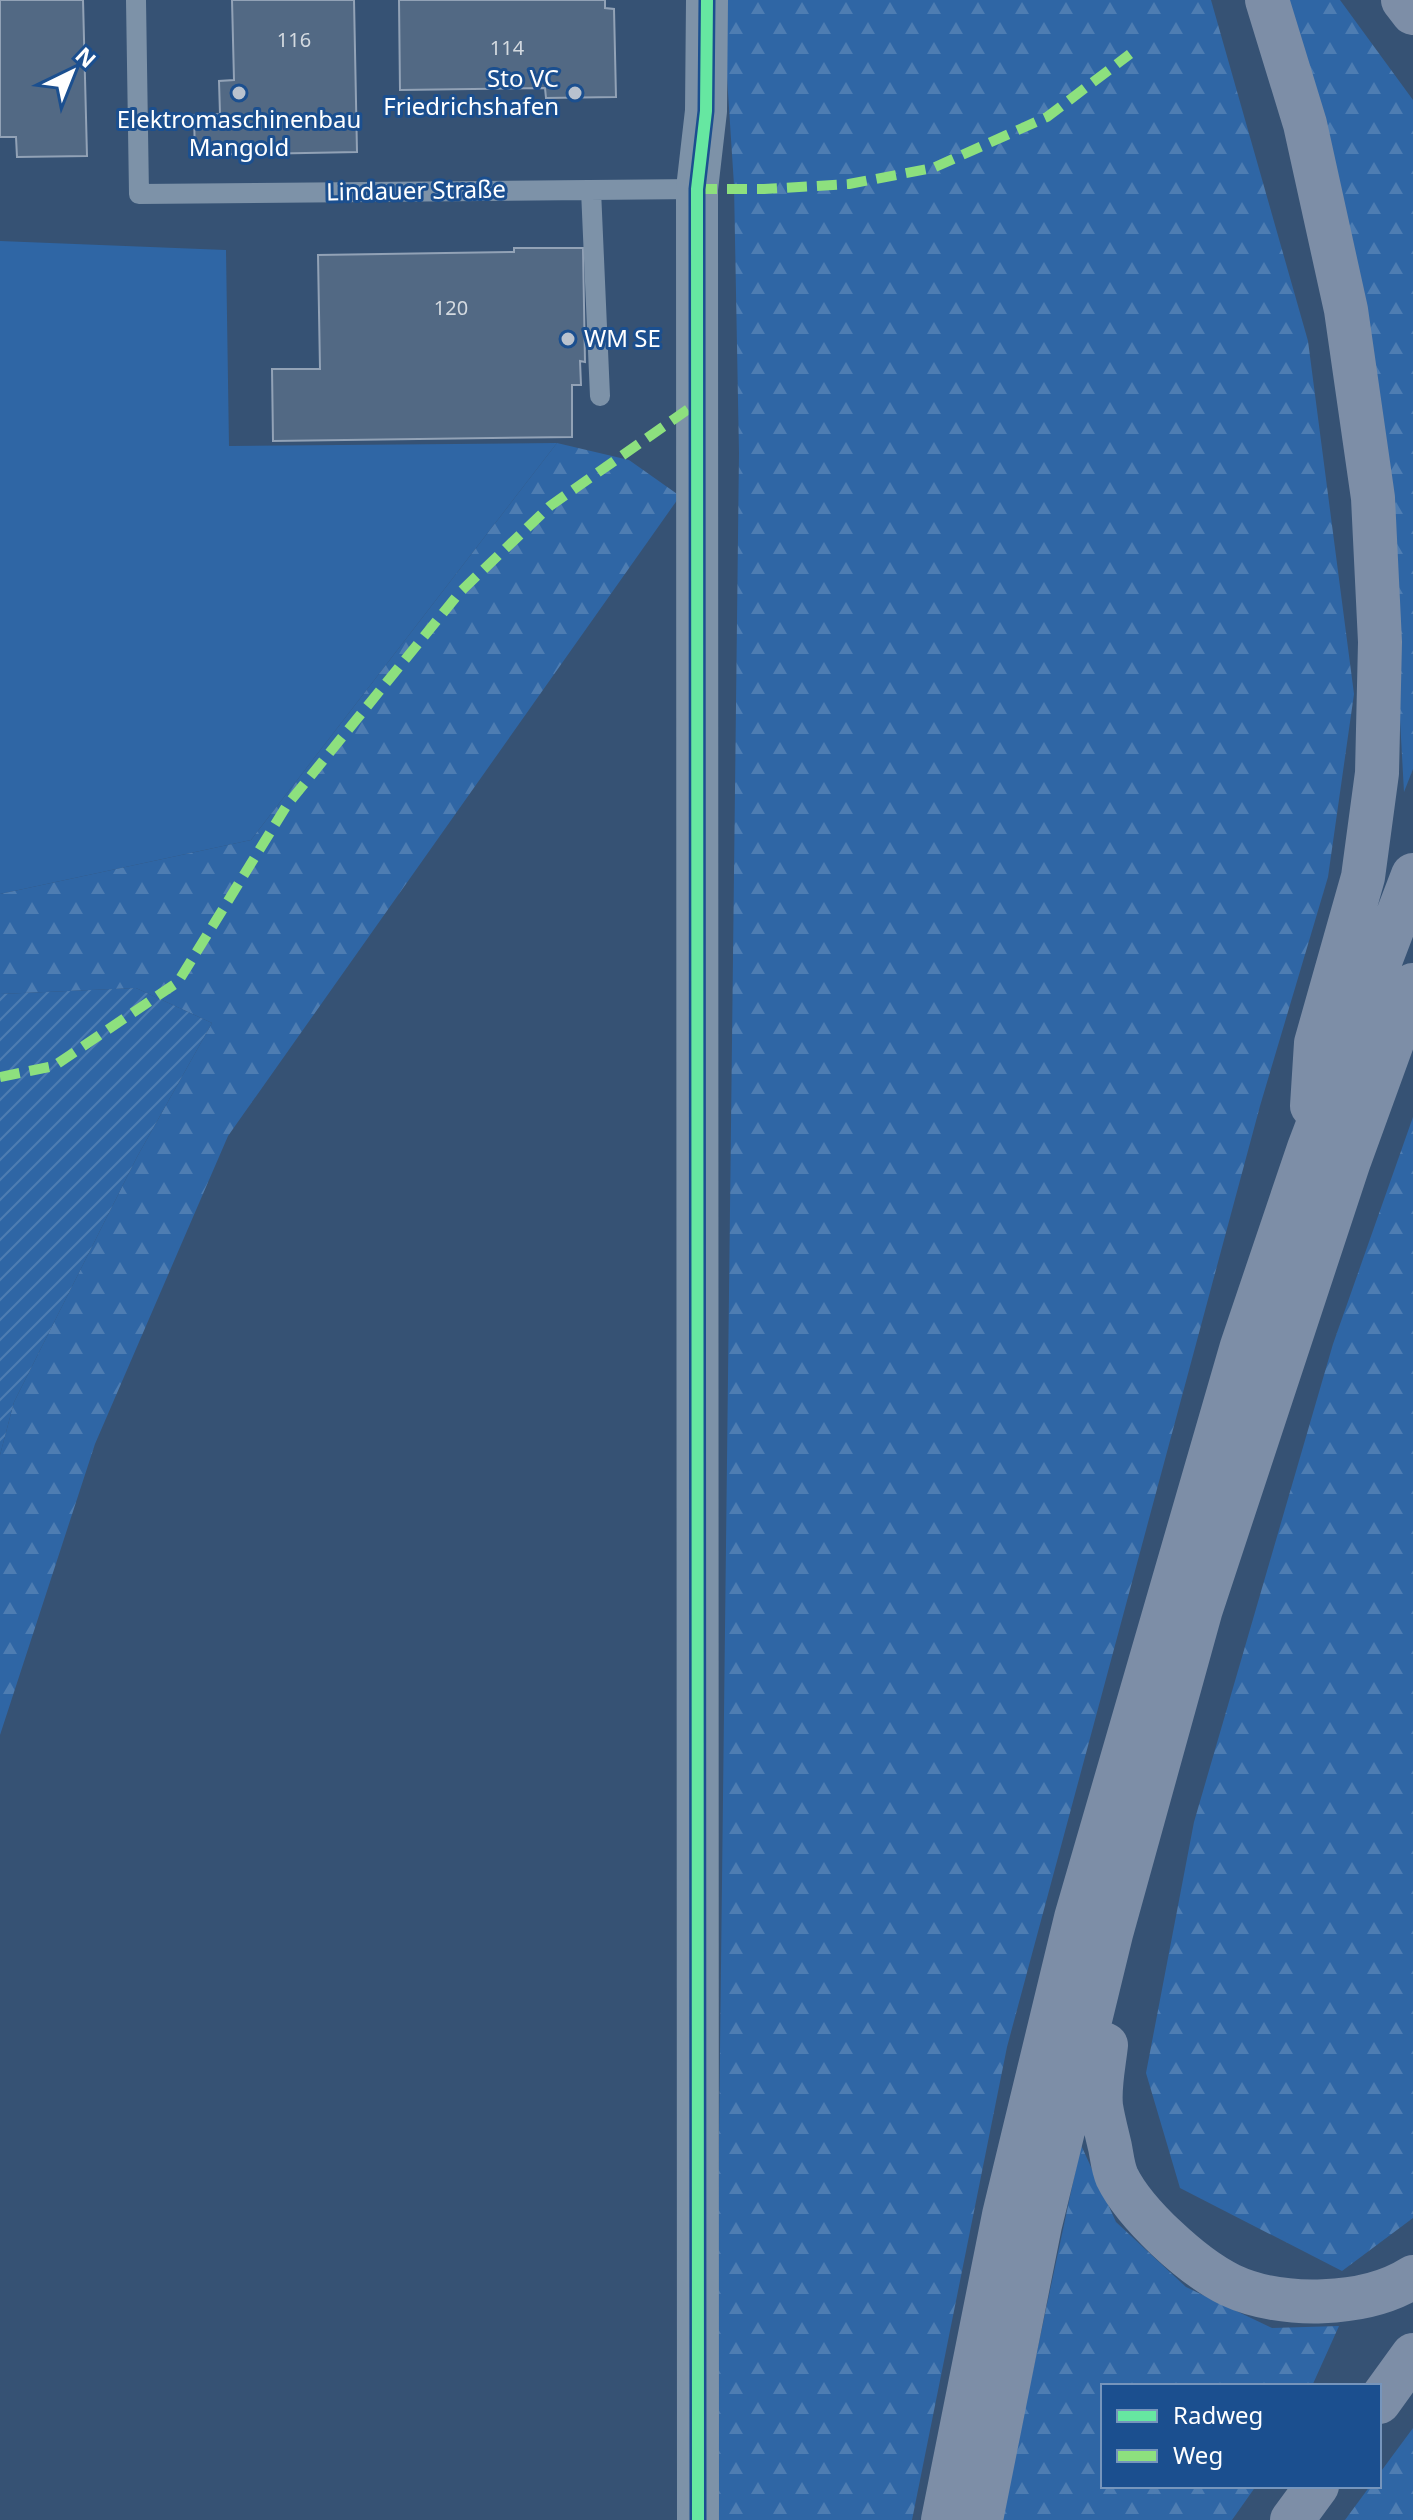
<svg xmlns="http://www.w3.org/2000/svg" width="1413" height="2520" font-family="'Noto Sans',sans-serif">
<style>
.grass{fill:#2f66a5}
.forest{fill:url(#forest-firs)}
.garden{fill:url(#garden-furrows)}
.building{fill:#526984;stroke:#92a2b6;stroke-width:2}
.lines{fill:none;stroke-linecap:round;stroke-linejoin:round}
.service{stroke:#7d92a8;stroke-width:20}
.minor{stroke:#7d92a8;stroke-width:42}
.primary{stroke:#7d8ea7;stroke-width:44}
.quiet{stroke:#8de07e;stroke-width:10;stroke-dasharray:20 10;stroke-linecap:butt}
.cycleway-casing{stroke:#1b4f8f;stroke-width:17}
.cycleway{stroke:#66e7a1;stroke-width:12}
.poi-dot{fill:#b9c2ce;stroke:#1b4f8f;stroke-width:3}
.labels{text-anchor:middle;stroke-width:6;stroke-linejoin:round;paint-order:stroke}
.number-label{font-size:20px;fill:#d4dae0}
.poi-label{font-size:24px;fill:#fff;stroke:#1b4f8f;text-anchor:end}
.street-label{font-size:24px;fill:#fff;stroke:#1b4f8f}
</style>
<defs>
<pattern id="forest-firs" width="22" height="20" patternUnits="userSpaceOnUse" patternTransform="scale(2)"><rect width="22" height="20" fill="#2f66a5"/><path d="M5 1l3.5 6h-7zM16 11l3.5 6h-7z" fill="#4e7db2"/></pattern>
<pattern id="garden-furrows" width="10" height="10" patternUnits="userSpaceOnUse" patternTransform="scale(2)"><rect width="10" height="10" fill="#2f66a5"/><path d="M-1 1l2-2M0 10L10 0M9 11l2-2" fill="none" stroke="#4e7db2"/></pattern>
</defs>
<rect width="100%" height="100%" fill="#365274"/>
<path class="grass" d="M0,241L226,250L229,446L557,443L251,840L0,894Z"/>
<path class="forest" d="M722,0H1211L1308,341L1354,694L1328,877L1260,1106L1007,2047L912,2520H719L717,2303L739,453L734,185Z
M1280,0H1340L1413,100V769L1404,792L1389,518Z
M557,443L629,460L680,496L228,1136L95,1444L0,1735V1455L14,1402L137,1157L212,1023L136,988L0,994V894L251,840Z
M1413,1117V2218L1342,2271L1180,2188L1146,2073L1194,1822L1333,1344Z
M1081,2145L1116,2222L1186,2287L1272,2328L1339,2326L1312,2386H1103V2486H1256L1232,2520H1001Z
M1413,2428V2520H1345L1370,2486H1379V2474Z"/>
<path class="garden" d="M136,988L212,1023L137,1157L14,1402L0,1455V994Z"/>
<path class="building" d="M0,0H83L87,156L17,157L16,137H0Z
M232,0H354L357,152L195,155L194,115L220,114L219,81L234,80Z
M399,0H605V8L614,9L616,97L546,98L545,88L400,90Z
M514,248H583L585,362L580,361L581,385H572V437L273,441L272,369H320L318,255L514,252Z"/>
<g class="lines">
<path class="service" d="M136,0L139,194L697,189
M591,190L600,396"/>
<path class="minor" d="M698,2520L697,189L706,111L707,0"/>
<path class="primary" d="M1267,0L1305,124L1346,310L1373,498L1380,642L1377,773L1363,877L1316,1043L1312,1106
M1403,0L1413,13
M1106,2045C1104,2064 1099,2086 1101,2106C1103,2119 1107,2134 1110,2147C1112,2157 1113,2168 1117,2177C1135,2214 1193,2267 1230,2285C1281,2309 1366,2307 1413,2277
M1379,2402L1413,2355
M943,2520L1004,2215L1076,1918L1242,1346L1309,1148L1413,875
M981,2520L1040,2225L1111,1934L1201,1609L1348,1164L1413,985
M1292,2520L1317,2486"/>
<path class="quiet" d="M697,189H764L849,184L933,168L1047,117L1130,54
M0,1077L54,1066L178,982L287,805L460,592L550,506L697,403"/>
<g class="cycleway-casing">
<path id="cycleway" d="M698,2520L697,189L706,111L707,0"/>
</g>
<use href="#cycleway" class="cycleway"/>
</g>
<g class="poi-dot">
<circle cx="239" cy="93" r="8"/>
<circle cx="575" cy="93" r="8"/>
<circle cx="568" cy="339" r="8"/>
</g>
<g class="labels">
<g class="number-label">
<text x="294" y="47">116</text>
<text x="507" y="55">114</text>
<text x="451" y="315">120</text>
</g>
<g class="poi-label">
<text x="559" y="87">Sto VC<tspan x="559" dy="28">Friedrichshafen</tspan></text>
<text x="239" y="128" text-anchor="middle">Elektromaschinenbau<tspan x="239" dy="28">Mangold</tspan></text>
<text x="584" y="347" text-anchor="start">WM SE</text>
</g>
<g class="street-label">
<text transform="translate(416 191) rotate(-1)" y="8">Lindauer Straße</text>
</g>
</g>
<rect x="1101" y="2384" width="280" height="104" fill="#1b4f8f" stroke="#7695bc" stroke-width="2"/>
<rect x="1117" y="2410" width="40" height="12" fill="#66e7a1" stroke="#7695bc" stroke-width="2"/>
<text x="1173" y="2424" font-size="24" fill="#ffffff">Radweg</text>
<rect x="1117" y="2450" width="40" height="12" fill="#8de07e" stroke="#7695bc" stroke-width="2"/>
<text x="1173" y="2464" font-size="24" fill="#ffffff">Weg</text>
<g transform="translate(72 72) rotate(43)" stroke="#1b4f8f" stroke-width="6" paint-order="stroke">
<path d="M0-6L14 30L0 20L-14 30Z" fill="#ffffff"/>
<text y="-12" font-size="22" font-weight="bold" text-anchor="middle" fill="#ffffff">N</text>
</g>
</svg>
